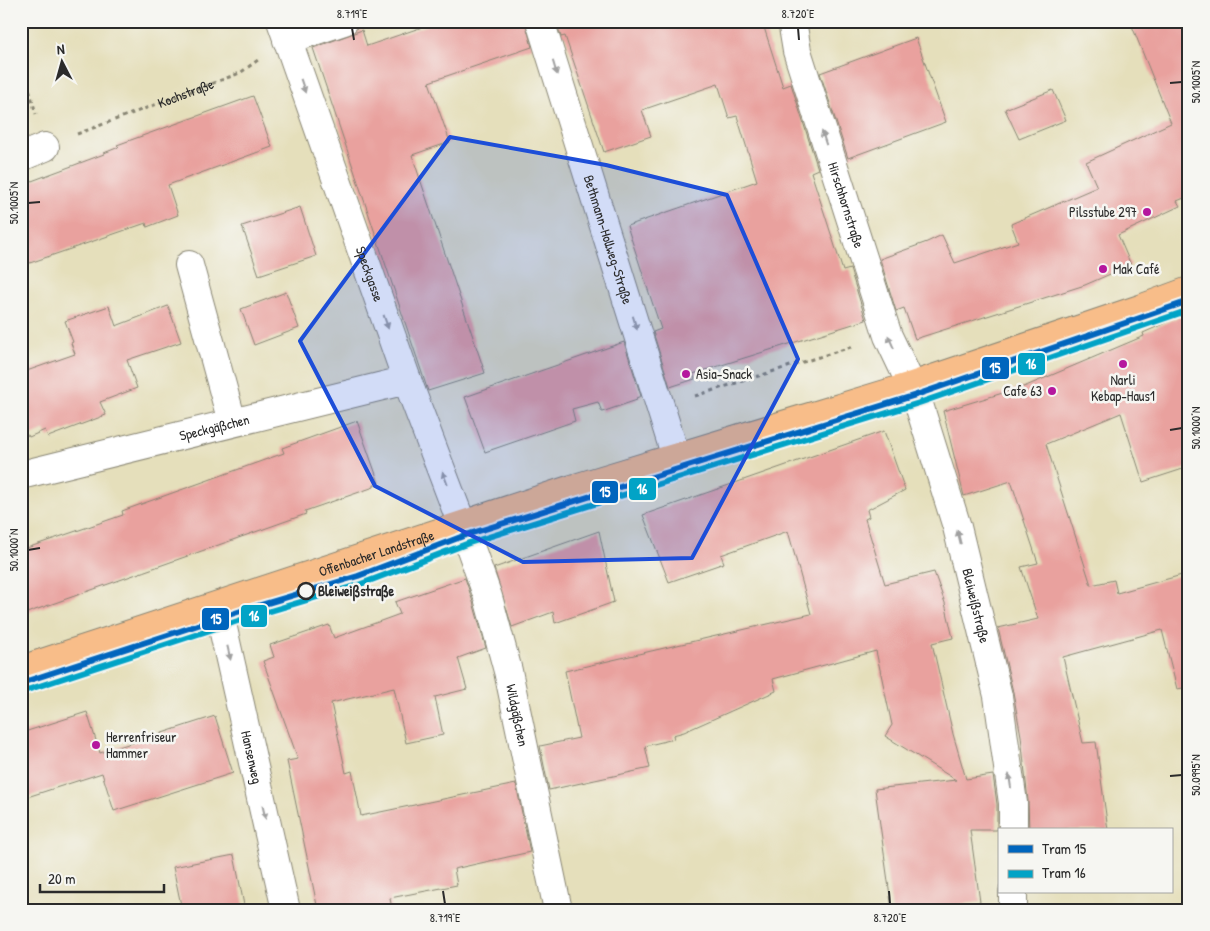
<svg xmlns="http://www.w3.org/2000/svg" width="1210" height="931" font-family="'Patrick Hand',sans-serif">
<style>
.building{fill:#e9a19e}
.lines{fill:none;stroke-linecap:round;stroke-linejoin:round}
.minor-casing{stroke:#888573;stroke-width:30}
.major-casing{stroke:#888573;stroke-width:30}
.path{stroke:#888573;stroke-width:3;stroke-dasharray:4 4;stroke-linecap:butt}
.minor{stroke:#fff;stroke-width:28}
.major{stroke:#f8bd89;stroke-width:28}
.tram-1-casing{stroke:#f6f6f2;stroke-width:10}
.tram-2-casing{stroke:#f6f6f2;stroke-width:10}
.tram-1{stroke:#0065bd;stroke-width:6}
.tram-2{stroke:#02a3c6;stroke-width:6}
.oneway{fill:#a0a0a0}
.marked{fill:#1d4ed8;fill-opacity:0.2;stroke:#1d4ed8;stroke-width:4;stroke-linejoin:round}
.ticks{fill:none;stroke:#2b2b2b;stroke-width:2}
.poi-dot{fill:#b5179e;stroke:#f6f6f2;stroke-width:2}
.stop-dot{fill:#f6f6f2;stroke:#2b2b2b;stroke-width:2.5}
.labels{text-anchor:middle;stroke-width:5;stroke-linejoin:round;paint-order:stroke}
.street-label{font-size:14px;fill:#2b2b2b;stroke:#f6f6f2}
.poi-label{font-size:14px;fill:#2b2b2b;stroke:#f6f6f2;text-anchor:start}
.stop-label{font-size:14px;font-weight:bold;fill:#2b2b2b;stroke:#f6f6f2;text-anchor:start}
.line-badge{stroke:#f6f6f2;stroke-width:2}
.badge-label{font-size:14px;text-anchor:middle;font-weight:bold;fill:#fff}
.neatline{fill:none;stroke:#2b2b2b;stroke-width:2}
.ticks-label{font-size:12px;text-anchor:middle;fill:#2b2b2b}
</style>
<rect width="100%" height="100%" fill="#f6f6f2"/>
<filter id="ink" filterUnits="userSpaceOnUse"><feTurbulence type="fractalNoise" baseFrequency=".02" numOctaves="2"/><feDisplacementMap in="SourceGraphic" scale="10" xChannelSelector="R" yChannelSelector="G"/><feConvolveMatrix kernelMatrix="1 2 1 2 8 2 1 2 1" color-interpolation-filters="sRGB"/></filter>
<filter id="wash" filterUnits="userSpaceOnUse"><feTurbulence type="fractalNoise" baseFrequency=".0096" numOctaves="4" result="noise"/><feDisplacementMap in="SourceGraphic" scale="20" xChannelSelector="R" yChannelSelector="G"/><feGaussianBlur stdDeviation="1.12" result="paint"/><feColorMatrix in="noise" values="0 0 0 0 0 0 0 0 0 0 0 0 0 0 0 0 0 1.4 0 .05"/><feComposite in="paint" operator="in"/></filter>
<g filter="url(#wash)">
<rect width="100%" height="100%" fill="#e5dfbb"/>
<g id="blocks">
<path class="building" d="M440,21H525L532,47L429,82L450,142L412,155L485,373L428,391L313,48L362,30L367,46Z
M556,21H762L783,87L791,84L818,169L811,172L843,271L850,269L866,320L693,374L695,379L670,387L653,332L661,329L627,226L757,181L737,116L729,118L718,84L642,110L651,136L604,152L565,36L561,37Z
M1130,21H1189V196L1177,201L1180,206L1118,235L1131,265L1085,285L915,339L904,308L896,311L880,259L927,242L942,235L955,263L1018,242L1011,224L1097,187L1086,162L1171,123Z
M916,38L946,122L848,158L820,73Z
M1053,90L1066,120L1019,139L1005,109Z
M253,96L272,147L168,185L178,215L147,227L146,223L21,266V185L104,154V153L119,147L117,145Z
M300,207L316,256L259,275L242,226Z
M286,292L299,328L254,345L241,309Z
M109,306L116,326L168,306L181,342L127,360L137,388L100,402L106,415L48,437L45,430L29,437L28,435L21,437V373L75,354L71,343L73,342L65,321Z
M1181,316L1189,344V467L1143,482L1121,413L1046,444L1091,585L1114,580L1117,593L1189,573V687L1177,689L1162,630L1063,657L1083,743L1096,742L1108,830H1029L1028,801L1021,736L1013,692L998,628L1038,619L1021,567L1038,563L1011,481L964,496L943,411L1026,386L1144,336L1143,333Z
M624,342L641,396L636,398L637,400L602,412L598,402L572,409L575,421L485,452L465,397Z
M357,421L379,483L374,485V487L305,511L306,514L21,615V550L123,515L122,511L284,453L282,448Z
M884,431L905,490L867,510L869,517L865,519L885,584L934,572L945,603L953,638L932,643L953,734L966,779L993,775L997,804V830H970L980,902L954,905V910H892L875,789L956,780L885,736L892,725L876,651L773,679L776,691L684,732L673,735L674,739L645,746L650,768L549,790L540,746L579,738L565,671L811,614L788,531L721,555L724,563L669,582L643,515Z
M599,531L614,602L555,623L553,612L512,627L494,568Z
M465,578L473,602L486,648L458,658L467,689L435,697L443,735L406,743L394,688L331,703L346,773L352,771L361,816L516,784L530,852L454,869L457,885L390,898L392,910H318L287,761L298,759L263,661L274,657L270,645L329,625L334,638L400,614L395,602Z
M87,712L100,753L215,716L233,773L114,811L102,773L21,799V733Z
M234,855L245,910H182L173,867Z"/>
</g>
</g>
<g filter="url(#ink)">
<use href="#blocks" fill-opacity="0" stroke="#888573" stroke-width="1"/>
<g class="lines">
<g class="minor-casing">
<g id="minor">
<path id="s2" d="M281,21L407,380L466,535L488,597L508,671L558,910"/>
<path id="s3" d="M540,21L676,457"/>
<path id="s4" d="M792,21L797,51L888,336L916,395L957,527L998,696L1013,803V830"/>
<path d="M287,40L344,21"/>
<path d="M21,157L45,147"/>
<path d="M189,265L232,422"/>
<path id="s5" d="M21,475L407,380"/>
<path id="s6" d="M218,606L286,910"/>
<path d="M1013,910V892"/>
</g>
</g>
<g class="major-casing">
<g id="major">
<path id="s7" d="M21,670L572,489L912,386L1140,309L1189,291"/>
</g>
</g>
<g class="path">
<path d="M21,59L36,114"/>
<path id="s1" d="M77,134L240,73L258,60"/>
<path d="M695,396L854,346"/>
</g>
<use href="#minor" class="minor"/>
<use href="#major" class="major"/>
<g class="tram-1-casing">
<path id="tram-1" d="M21,683L244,610L358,576L466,535L916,395L1189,301"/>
</g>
<g class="tram-2-casing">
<path id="tram-2" d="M24,691L247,618L361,584L469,543L919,403L1189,310"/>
</g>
<use href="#tram-1" class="tram-1"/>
<use href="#tram-2" class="tram-2"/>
</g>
<defs><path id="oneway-solid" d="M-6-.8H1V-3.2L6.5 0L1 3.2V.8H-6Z" transform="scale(1.25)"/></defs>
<g class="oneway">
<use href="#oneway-solid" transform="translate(555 68) rotate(73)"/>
<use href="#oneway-solid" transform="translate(303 86) rotate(71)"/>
<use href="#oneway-solid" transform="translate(824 138) rotate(-108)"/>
<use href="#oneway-solid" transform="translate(386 322) rotate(71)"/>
<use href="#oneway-solid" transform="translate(635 323) rotate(73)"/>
<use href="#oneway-solid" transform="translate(891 342) rotate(-114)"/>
<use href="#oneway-solid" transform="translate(445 478) rotate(-111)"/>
<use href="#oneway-solid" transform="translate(959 537) rotate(-104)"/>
<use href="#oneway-solid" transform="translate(229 653) rotate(77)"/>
<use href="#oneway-solid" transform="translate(1010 781) rotate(-98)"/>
<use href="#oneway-solid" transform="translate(264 812) rotate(77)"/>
</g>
</g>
<path class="marked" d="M450,137L606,165L727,195L798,359L692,558L523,562L375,486L300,341Z"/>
<path class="ticks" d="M352,28L354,40M798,28L799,40M1170,83L1182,82M28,203L40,202M1170,430L1182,428M28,550L40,548M1170,776L1182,775M443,891L445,904M889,891L890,904"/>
<g class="poi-dot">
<circle cx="1147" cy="212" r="5"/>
<circle cx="1103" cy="269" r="5"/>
<circle cx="1123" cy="364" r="5"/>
<circle cx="686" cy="374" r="5"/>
<circle cx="1052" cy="391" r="5"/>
<circle cx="96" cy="745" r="5"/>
</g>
<circle class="stop-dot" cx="306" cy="591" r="8"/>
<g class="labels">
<g class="street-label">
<text dy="5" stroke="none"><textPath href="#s1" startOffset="116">Kochstraße</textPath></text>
<text dy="5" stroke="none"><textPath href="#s4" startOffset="192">Hirschhornstraße</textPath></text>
<text dy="5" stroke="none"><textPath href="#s3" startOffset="229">Bethmann-Hollweg-Straße</textPath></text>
<text dy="5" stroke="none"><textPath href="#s2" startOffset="268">Speckgasse</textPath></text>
<text dy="5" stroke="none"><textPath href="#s5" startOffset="199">Speckgäßchen</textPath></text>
<text dy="5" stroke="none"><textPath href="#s7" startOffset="374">Offenbacher Landstraße</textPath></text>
<text dy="5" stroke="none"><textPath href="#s4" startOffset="614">Bleiweißstraße</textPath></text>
<text dy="5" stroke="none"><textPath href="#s2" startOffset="734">Wildgäßchen</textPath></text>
<text dy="5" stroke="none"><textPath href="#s6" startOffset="155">Hansenweg</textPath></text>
</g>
<g class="poi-label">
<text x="1137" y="217" text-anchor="end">Pilsstube 297</text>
<text x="1113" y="274">Mak Café</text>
<text x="696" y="379">Asia-Snack</text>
<text x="1123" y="385" text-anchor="middle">Narli<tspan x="1123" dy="16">Kebap-Haus1</tspan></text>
<text x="1042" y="396" text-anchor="end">Cafe 63</text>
<text x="106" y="742">Herrenfriseur<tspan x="106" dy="16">Hammer</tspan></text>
</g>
<g class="stop-label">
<text x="318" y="596">Bleiweißstraße</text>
</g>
</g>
<g class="line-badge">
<rect x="1017" y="352" width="29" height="24" rx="5" fill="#02a3c6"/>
<rect x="981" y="356" width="29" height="24" rx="5" fill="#0065bd"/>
<rect x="628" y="477" width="29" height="24" rx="5" fill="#02a3c6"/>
<rect x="591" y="480" width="28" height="24" rx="5" fill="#0065bd"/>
<rect x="240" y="604" width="28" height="24" rx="5" fill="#02a3c6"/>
<rect x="201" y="607" width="29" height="24" rx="5" fill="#0065bd"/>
</g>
<g class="badge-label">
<text x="1031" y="369">16</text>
<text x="995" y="373">15</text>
<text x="642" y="494">16</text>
<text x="605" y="497">15</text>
<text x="254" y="621">16</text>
<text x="216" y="624">15</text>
</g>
<rect width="1210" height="931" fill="none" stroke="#f6f6f2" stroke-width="55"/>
<rect x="998" y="828" width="175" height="65" fill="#f6f6f2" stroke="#a5a5a2"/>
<rect x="1008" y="845" width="25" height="8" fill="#0065bd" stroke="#a5a5a2"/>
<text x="1042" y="854" font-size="15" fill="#2b2b2b">Tram 15</text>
<rect x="1008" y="870" width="25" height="8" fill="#02a3c6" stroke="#a5a5a2"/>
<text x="1042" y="878" font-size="15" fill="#2b2b2b">Tram 16</text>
<g transform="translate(62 62) rotate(354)" stroke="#f6f6f2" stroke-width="4" paint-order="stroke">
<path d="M0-4L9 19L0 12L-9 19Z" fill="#2b2b2b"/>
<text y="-8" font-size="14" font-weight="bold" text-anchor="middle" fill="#2b2b2b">N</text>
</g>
<path d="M40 884v8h124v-8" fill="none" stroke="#2b2b2b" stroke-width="2.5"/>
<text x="48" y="884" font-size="15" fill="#2b2b2b" stroke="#f6f6f2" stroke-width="4" paint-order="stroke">20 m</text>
<rect x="28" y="28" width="1154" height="876" class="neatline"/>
<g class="ticks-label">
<text x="352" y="18">8.719°E</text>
<text x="798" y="18">8.720°E</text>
<text transform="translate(1196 82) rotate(-90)" y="4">50.1005°N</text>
<text transform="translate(14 203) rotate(-90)" y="4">50.1005°N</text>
<text transform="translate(1196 428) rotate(-90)" y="4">50.1000°N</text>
<text transform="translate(14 550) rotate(-90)" y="4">50.1000°N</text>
<text transform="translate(1196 775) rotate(-90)" y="4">50.0995°N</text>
<text x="445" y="922">8.719°E</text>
<text x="890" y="922">8.720°E</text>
</g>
</svg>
